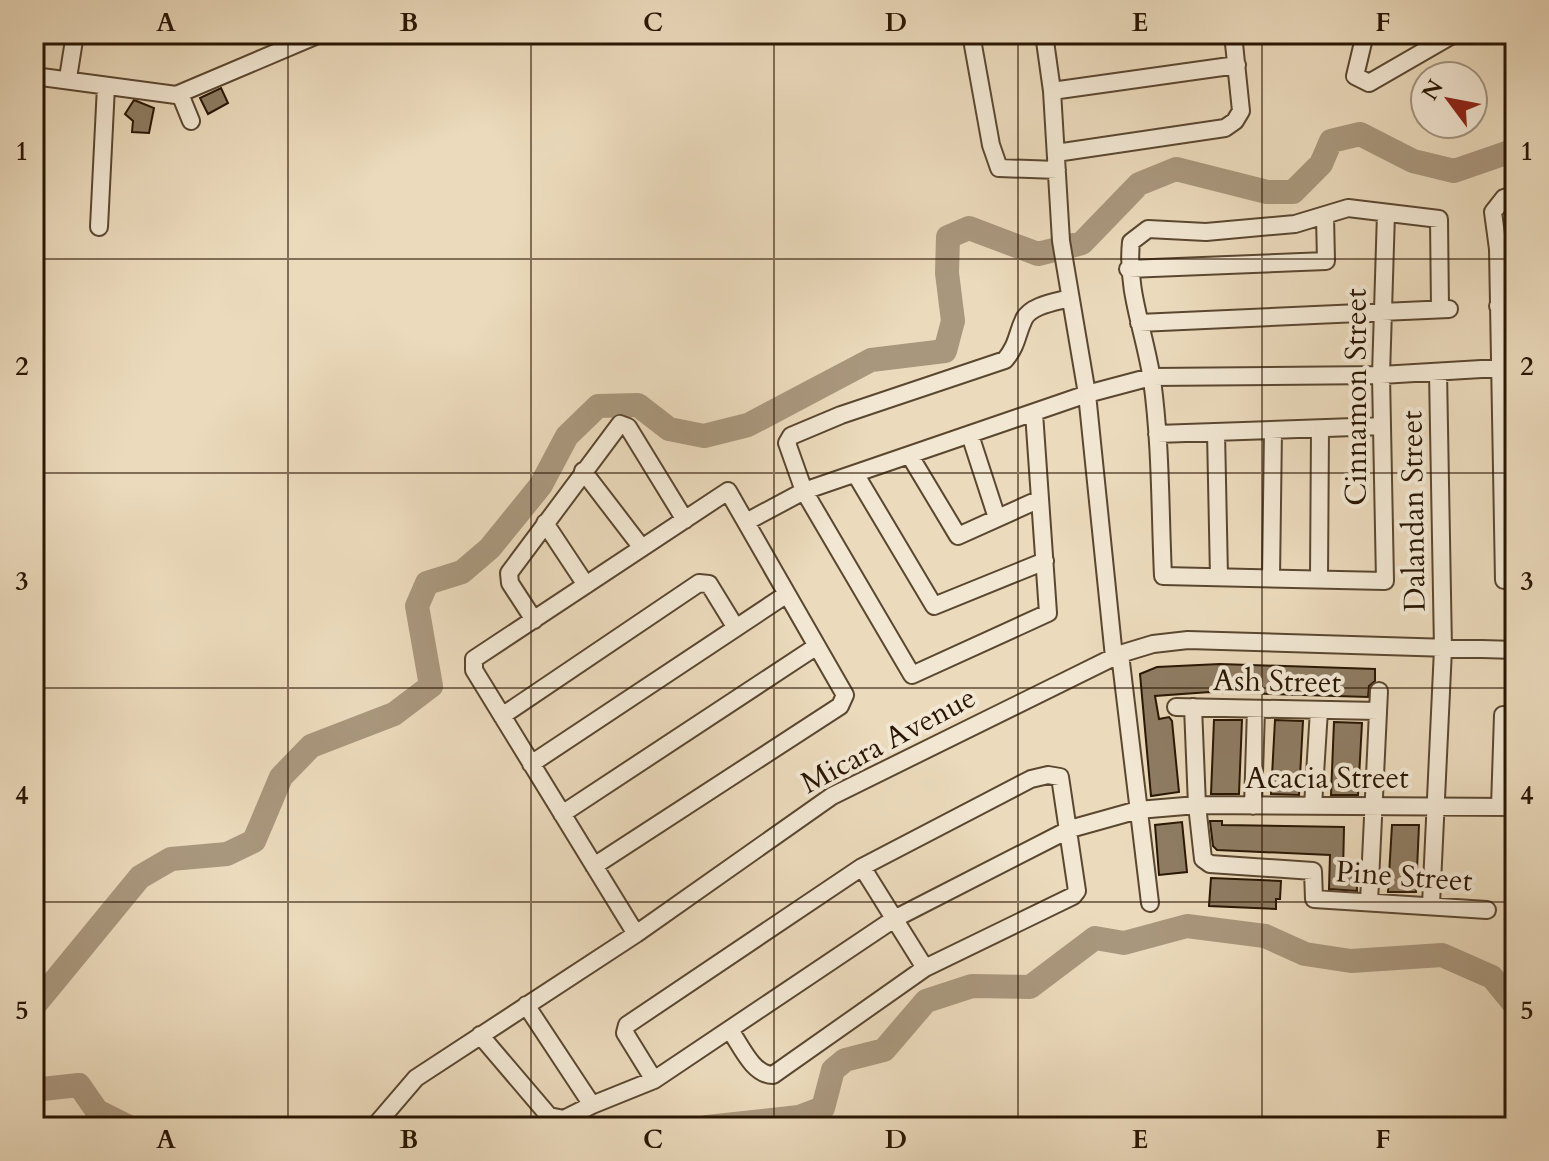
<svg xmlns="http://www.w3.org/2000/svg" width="1549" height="1161" font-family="Cardo,serif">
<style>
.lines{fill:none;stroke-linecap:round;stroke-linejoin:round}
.river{stroke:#a9977d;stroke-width:24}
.building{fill:#8e7c63;stroke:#291602;stroke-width:2}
.minor-casing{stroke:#5a4730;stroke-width:20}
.minor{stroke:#f2e7d3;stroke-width:16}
.grid{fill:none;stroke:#291602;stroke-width:2;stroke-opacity:0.55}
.labels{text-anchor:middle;stroke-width:8;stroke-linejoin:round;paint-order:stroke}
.street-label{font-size:30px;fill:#291602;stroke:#f2e7d3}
.neatline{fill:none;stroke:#291602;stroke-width:3}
.grid-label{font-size:26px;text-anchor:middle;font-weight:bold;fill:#291602}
</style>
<rect width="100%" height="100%" fill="#ebdabc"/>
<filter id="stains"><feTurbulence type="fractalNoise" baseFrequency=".0025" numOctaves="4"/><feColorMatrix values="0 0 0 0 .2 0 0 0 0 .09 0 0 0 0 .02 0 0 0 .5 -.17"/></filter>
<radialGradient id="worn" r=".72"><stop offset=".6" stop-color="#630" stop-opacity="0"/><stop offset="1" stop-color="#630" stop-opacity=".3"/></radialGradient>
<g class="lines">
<path class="river" d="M34,1006L140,877L171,859L227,854L254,841L281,777L311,746L394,714L431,686L417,606L427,583L462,572L490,548L541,485L567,436L598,406L638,405L669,429L704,436L748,425L871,360L945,351L953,321L947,273L948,237L969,228L1038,254L1082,243L1139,184L1176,169L1267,192H1293L1321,164L1331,141L1360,134L1413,161L1454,171L1515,150
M34,1084L42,1089L79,1085L97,1111L129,1127
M707,1127L799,1117L823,1108L833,1070L845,1060L884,1050L926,1001L972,986L1030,987L1095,938L1124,943L1187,926L1265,936L1305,954L1351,961L1442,955L1492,977L1515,1005"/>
</g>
<path class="building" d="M221,88L228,103L208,114L200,98Z
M134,100L154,108L149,133L132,132L133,121L125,114Z
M1220,664L1375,669V681L1369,686L1368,697L1210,692L1155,696L1159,719L1169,717L1172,721L1179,792L1151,796L1140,674L1157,667Z
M1214,720H1242L1239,794H1211Z
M1275,720L1303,721L1299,795L1271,794Z
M1334,722L1362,723L1358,795H1331Z
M1210,821H1222V825L1344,827L1343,874H1357V891L1329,889L1330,855L1217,850L1213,846Z
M1182,822L1187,872L1159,875L1155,825Z
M1392,825H1419L1416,892H1388Z
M1211,878L1281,881L1280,899H1276V909L1209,906Z"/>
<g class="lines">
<g class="minor-casing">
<path id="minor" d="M971,34L991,145L999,168L1057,170
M1044,34L1052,91L1061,241L1087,394L1114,657
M1365,34L1355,76L1369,83L1454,34
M34,76L176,95L320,34
M68,78L75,34
M1052,91L1237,65
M180,94L191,121
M1056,153L1225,128L1235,121L1241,111L1233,34
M1515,195L1504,198L1493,212L1498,249L1504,580H1515
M1386,213L1381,375L1385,581L1163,576C1160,511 1161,445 1152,380C1145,333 1126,290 1131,242L1148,229L1206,232L1295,224L1348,208L1439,219L1440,309
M99,227L106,86
M1498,249H1515
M1128,269L1326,261L1325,216
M1498,306H1515
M1139,323L1449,309
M1034,413L1048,613L912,675L804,491L787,443L791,436L841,415L1005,360C1018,344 1016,336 1024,319C1031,305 1056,302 1070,298
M1216,432L1219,577
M1157,434L1382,426
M970,435L997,518
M910,456L958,536L1040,499
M583,471L642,548
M856,475L934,606L1045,561
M748,521L804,491L1087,394L1151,377L1381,375L1515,367
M545,523L586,585
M1271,578L1273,430
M1319,579L1320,429
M534,620L510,583L509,573L620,424L628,427L685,520
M1120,654L1150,903
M1176,707L1378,711
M1193,707L1197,805L1203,859L1210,864L1313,871L1314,899L1487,910
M502,716L699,583L709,584L736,628
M531,764L787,594
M1253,806L1256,709
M1313,806L1319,710
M1500,807L1503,715H1515
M562,814L817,646
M594,866L840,706L845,695L728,491L474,659V670C528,758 582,846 636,934
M862,867L925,968
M1369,902L1379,691
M1431,905L1443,649L1438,372
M526,1005L592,1105L654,1080L894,919L1070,829L1138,810L1197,805L1515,807
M480,1035L549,1116L564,1119L592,1105
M654,1080L625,1033L627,1025L862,867L1031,779L1048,775L1060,777L1077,891L1073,896L925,968L773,1075C753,1075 741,1046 730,1030
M374,1127L416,1078L636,934L832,796L1120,654L1153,644L1188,640L1515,650"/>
</g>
<use href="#minor" class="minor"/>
</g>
<path class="grid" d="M288,34V1127M531,34V1127M774,34V1127M1018,34V1127M1262,34V1127M34,259H1515M34,473H1515M34,688H1515M34,902H1515"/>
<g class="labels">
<g class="street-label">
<text transform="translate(1356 397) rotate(-90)" y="10">Cinnamon Street</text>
<text transform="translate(1413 511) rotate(-91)" y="10">Dalandan Street</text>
<text transform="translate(1277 681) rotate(1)" y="10">Ash Street</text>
<text transform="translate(888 740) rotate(-28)" y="10">Micara Avenue</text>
<text x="1327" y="788">Acacia Street</text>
<text transform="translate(1404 876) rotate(4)" y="10">Pine Street</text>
</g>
</g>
<rect width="1549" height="1161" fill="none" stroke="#ebdabc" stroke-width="88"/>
<g transform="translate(1449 100) rotate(302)"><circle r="38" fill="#f2e7d3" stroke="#a2937f" stroke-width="2"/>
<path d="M0-6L14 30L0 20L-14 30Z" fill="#8f2418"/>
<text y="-12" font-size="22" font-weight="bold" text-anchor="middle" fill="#291602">N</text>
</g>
<rect x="44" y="44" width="1461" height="1073" class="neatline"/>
<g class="grid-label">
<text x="166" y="31">A</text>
<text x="409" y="31">B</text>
<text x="653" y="31">C</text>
<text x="896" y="31">D</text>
<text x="1140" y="31">E</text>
<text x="1383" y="31">F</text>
<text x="22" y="160">1</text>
<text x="1527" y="160">1</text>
<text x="22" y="375">2</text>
<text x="1527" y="375">2</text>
<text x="22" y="590">3</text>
<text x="1527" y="590">3</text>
<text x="22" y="804">4</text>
<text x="1527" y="804">4</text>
<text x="22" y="1019">5</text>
<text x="1527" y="1019">5</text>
<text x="166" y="1148">A</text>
<text x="409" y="1148">B</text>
<text x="653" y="1148">C</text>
<text x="896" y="1148">D</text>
<text x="1140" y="1148">E</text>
<text x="1383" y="1148">F</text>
</g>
<rect width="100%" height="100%" filter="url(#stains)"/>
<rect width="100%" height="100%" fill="url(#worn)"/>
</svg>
